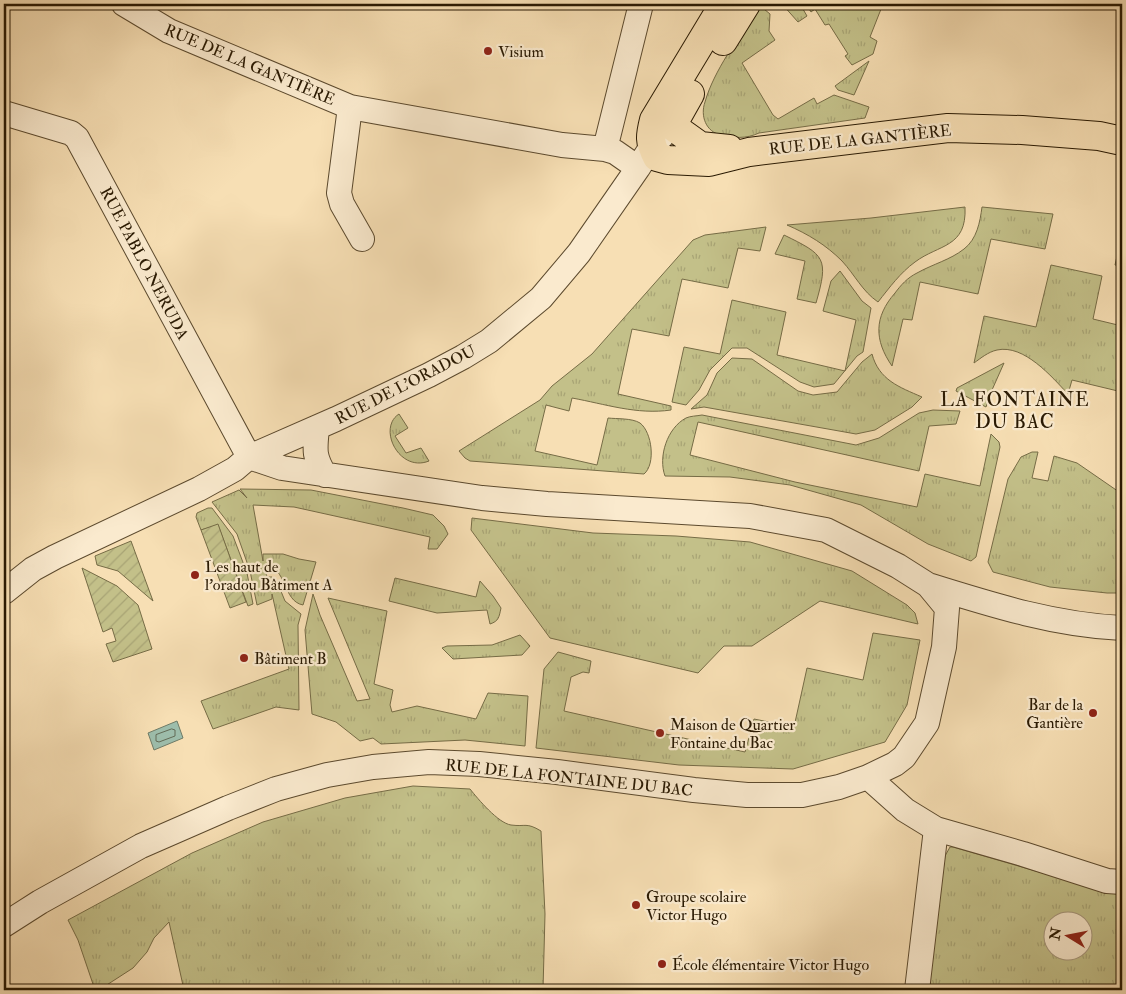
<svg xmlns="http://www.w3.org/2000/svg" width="1126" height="994" font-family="'IM FELL Double Pica',serif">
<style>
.grass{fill:url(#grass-tufts);stroke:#766c46;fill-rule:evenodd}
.garden{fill:url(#garden-furrows);stroke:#766c46}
.water{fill:#9dbdab;stroke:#6f7b67}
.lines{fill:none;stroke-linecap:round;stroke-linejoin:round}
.shore{stroke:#636b56;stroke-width:1}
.minor-casing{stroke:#5c4a2e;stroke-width:26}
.major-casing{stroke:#291902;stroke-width:30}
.minor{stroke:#faeace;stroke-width:24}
.major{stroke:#f7dfb4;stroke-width:28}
.poi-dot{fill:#8f2418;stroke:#faeace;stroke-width:2}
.labels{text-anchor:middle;stroke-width:4.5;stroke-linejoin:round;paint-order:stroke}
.poi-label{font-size:16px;fill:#291902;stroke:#faeace;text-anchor:start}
.street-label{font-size:16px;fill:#291902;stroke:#faeace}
.quarter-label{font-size:19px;letter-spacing:1px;fill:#291902;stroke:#faeace}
</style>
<defs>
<pattern id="grass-tufts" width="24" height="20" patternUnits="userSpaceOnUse" patternTransform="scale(1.25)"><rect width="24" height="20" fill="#c3c089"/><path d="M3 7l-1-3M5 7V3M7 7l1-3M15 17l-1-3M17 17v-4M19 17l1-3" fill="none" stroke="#a8a475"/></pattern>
<pattern id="garden-furrows" width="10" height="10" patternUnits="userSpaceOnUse" patternTransform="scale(1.25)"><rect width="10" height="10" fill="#c3c089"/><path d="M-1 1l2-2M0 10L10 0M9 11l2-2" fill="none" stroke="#a8a475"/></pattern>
</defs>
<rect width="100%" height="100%" fill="#f7dfb4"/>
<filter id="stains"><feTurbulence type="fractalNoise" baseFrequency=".004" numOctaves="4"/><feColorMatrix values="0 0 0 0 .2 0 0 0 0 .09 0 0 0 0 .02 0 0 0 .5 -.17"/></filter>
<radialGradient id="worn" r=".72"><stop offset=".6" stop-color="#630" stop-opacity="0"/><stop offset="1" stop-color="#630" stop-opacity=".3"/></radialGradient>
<path class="grass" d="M782,4H800L807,16L798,22Z
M806,4H883L870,37L877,41L873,54L852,65L845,56L848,54L829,24L825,25L815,9L811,12Z
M764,9L770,14L769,31L775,40L742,63L773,115L778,119L814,98L817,104L834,95L869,107L865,118L759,133C746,139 734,138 721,135C706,132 700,116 705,102C714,70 739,38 756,10Z
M869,61L854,95L838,90L835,86Z
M965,207C967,248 939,244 915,262C900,273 890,287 878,302C862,291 855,275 842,261C826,245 808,234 787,225L871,218Z
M982,207L1053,214L1045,249L991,239L978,294L920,282L912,320L903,319L892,366C874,340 874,317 895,293C901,285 907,278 917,273C933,264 950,260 964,249C977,239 980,222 982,207Z
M766,227L760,251L738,248L728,288L682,279L669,336L632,329L618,394L671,406V410C637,415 605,404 572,398L569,411L546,405L535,451L597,465L608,418C617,419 632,418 640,423C652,432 656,464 644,474L470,461L465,458L459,451L540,400L552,386L592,354L693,240L705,235Z
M1122,234V266L1115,265Z
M784,235C825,255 829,258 816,303L797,299L805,261L775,254Z
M1051,265L1102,276L1093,319L1122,326V392L1072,380L1068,394C1052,377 1024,344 997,350C988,352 981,358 974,363L984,316L1036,327Z
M840,271L862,301L871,308L863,352L857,356L834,384L814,387L800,382L747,348H732L710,370L699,390L686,405L672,402L684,347L720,354L732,300L786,312L777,355L845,371L856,320L823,311L831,281Z
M872,354C879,380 899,387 922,397L912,407L875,430L856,434L704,407L691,409L707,395L717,373L732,358L752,359L798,391L813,395L837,392L862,362Z
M1004,363L992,390L986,407L956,391L957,388Z
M933,410L960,411L956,424L929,426L919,471L698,422L690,455L795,482L917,507L925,474L980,486L991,434L999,442L1000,447L976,557L971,561L928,544L861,505L790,485L730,477L665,476C658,457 667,428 686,418C690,416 697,416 702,415L856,445L879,438L919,413Z
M399,414L408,428L395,436L406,453L421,448L429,461C399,473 377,428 399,414Z
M1032,452H1038L1032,478L1048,481L1054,456L1077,463L1122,494V593H1107L1050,587L993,572L988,562L1008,479L1021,457Z
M240,489L311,490L403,508L433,515L444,526L448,534L437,549H428L430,537L294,507L253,505L263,561V554H283L299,559L316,562L303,605C282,601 288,567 264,565L267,577H272L278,584L285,601L301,614L298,625L299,710L276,707L213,729L201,701L289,669L272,594V599L257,605L250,571L237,534L212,502L239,490L247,498Z
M208,508H212L233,536L247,573L253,604L248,606L218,525L201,530L196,517L197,513Z
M472,518L593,533L676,536L750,542L852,571L907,605L915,613L918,624L820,601L752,646H724L698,673L550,638L471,530Z
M395,578L476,597L480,581L493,596L501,608C499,617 499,621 490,624L487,610L437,613L389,601Z
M313,594L320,615L357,701L370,699L328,598L387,611L374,684L393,690L390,705L392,712L417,706L476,719L488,693L528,696L525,746L465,740L381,744L373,738L360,741L336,722L312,714L305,630Z
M873,633L920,640L907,705L885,742L793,769L679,765L536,748L544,669L558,652L591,661L589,673L583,672L571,677L564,711L745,752L754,719L794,727L807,668L863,680Z
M520,635L530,646L522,655L453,659L442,648L447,646L492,645Z
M413,786L470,789C478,799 498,823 511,825C526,827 526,822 541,831L545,914L543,990H184L169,922L154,938L147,952L133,968L99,990H95L78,940L68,920L192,853L263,822L345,798Z
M950,847H953L1077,883L1122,889V990H945L928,983L945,856ZM1054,922H1084V952H1054Z"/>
<path class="garden" d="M218,524L246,602L230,608L201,530Z
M131,541L153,601L118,571L97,565L95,556Z
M82,568L117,586L138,605L152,649L113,662L106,644L116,641L112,628L103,632Z"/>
<path class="water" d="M177,721L183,738L154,750L148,733Z"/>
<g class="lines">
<path class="shore" d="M172,729L175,730V736L159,742L156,741V735Z"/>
<g class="minor-casing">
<path id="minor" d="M124,4L169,31L350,107L562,145L605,149L615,152L638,168
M350,107L339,193L342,204L362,239
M4,113L71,133L77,138L249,457
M605,149L641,4
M317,428C315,449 313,456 325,475
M928,585C992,605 1055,625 1122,628
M4,592L33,569L55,557L199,489L235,469L249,457L336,419L429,375L463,357L489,341L541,298L579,253L638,168L652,146L662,136
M868,777L905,810L936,829L1023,854L1107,881L1122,882
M4,925L40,902L141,846L228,808L276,789L327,775L373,767L429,762L479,764L557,772L694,790L747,795H802L839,787L868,777L895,764L904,757L927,723L944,647L947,608L928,585L898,566L826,530L750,516L547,504L482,498L282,468L249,457
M917,990L936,829"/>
</g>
<g class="major-casing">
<path id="major" d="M724,4L654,120C650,136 649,141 657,157L668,160L709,162L749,152L948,128L1022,130L1099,136L1122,141
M723,41L746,4
M690,94L672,126L700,146L729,149"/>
</g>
<use href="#minor" class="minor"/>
<use href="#major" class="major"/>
</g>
<g class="poi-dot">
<circle cx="488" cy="51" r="5"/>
<circle cx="195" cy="575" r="5"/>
<circle cx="244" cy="658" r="5"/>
<circle cx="1093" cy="713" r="5"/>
<circle cx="660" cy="733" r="5"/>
<circle cx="636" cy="905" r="5"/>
<circle cx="662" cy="964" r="5"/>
</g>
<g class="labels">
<g class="poi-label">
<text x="498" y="57">Visium</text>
<text x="205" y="572">Les haut de<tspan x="205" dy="18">l'oradou Bâtiment A</tspan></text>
<text x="254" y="664">Bâtiment B</text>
<text x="1083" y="710" text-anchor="end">Bar de la<tspan x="1083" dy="18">Gantière</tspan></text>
<text x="670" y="730">Maison de Quartier<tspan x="670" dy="18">Fontaine du Bac</tspan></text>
<text x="646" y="902">Groupe scolaire<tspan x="646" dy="18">Victor Hugo</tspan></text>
<text x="672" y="970">École élémentaire Victor Hugo</text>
</g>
<g class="street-label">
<text transform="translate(250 64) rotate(23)" y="6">RUE DE LA GANTIÈRE</text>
<text transform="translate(860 139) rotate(-6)" y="6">RUE DE LA GANTIÈRE</text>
<text transform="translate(145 263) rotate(62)" y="6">RUE PABLO NERUDA</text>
<text transform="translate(405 384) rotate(-27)" y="6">RUE DE L'ORADOU</text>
<text transform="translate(569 777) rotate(6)" y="6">RUE DE LA FONTAINE DU BAC</text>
</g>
<g class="quarter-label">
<text x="1015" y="406">LA FONTAINE<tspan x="1015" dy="22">DU BAC</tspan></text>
</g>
</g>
<rect width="1126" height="994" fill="none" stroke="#f7dfb4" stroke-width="20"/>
<rect x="5" y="5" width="1116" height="984" fill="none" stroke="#291902" stroke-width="2.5"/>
<rect x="10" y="10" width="1106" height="974" fill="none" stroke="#291902"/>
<g transform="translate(1068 936) rotate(280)"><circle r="24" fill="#faeace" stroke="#a6967c"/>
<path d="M0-4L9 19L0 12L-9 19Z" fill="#8f2418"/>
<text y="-8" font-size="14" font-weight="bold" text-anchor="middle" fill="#291902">N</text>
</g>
<rect width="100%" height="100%" filter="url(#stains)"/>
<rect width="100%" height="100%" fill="url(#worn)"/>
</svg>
